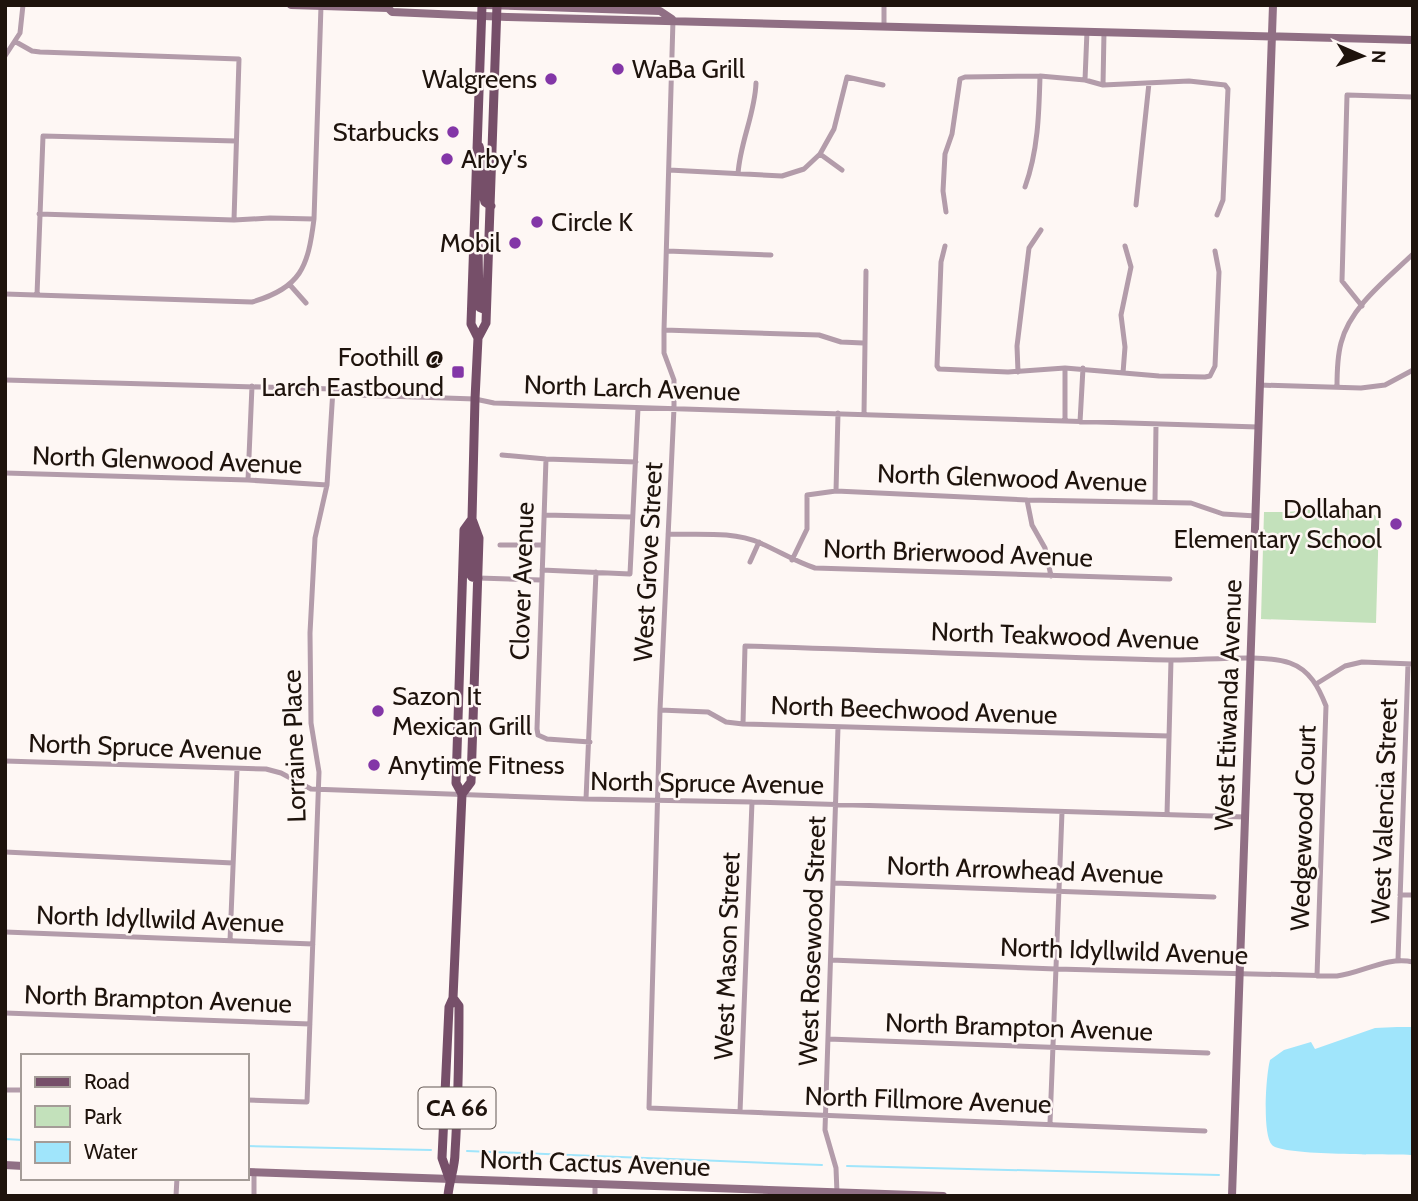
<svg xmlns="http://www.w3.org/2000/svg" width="1418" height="1201" font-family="Cabin,sans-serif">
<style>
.green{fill:#c3e1bb}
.water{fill:#a0e5fb}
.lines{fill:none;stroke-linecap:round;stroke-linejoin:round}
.stream{stroke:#a0e5fb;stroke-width:2}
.street{stroke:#b39caa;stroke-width:5}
.secondary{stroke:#906f84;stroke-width:8}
.primary{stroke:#764f69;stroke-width:9}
.poi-dot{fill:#8336a7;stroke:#fef7f4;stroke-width:2.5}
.labels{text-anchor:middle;stroke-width:5;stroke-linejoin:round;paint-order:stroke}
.shield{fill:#fef7f4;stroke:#615752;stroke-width:2}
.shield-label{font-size:24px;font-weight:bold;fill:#1e130c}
.poi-label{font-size:26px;fill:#1e130c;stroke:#fef7f4;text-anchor:start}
.street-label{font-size:26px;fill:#1e130c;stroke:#fef7f4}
</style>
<rect width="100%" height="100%" fill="#fef7f4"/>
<path class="green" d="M1320,501L1325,508L1370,510L1379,520L1376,623L1261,619L1264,512C1283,512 1305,514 1320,501Z"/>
<path class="water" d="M1397,1027H1413V1155C1392,1154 1282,1156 1272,1145C1262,1134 1266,1075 1270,1060L1284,1050L1311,1042L1315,1049L1375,1028Z"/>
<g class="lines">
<path class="stream" d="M5,1139L23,1140
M247,1146L431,1150
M467,1151L822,1165
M847,1166L1219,1175"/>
<path class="street" d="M673,20L664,330V353L674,380V408L660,710L649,1108L1205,1131
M884,26V5
M16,42L32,51L40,52L239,59L234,220
M5,56L20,33L23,5
M1085,80L1087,31
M1103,85L1104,32
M820,154L842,170
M669,170L782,176L804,169L820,154L834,129L847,77L883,85
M738,174C740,142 755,114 756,83
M1025,187C1038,151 1039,114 1040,76
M1136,205L1149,83
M946,212L943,191L945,154L952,134L960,79L965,77L1040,76L1085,80L1103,85L1189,81L1225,85L1228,89L1223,200L1217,215
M39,214L234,220L270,218L314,219
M945,246L941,262L937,366L939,369L1008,372L1065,368L1159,376L1205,377L1210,376L1215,366L1219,272L1215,251
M667,251L771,255
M290,285L306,303
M5,294L252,302C301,288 308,267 314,219L321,6
M37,295L43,136L236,141
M1362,306L1342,281L1347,95L1413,97
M664,330L819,335L841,342L863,343
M1018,372L1017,346L1029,248L1041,230
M1123,373L1125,347L1121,315L1131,267L1125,246
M5,380L333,389L356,395L475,399L494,403L1258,427
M1259,385L1361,388L1385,385L1413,370
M1337,387C1337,373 1337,358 1341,343C1350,307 1387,279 1413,254
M864,414L866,271
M1065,421V368
M1080,422L1083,368
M502,455L546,459L636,462
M546,459L537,729L538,735L547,739L590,742
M5,473L248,480L327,485
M248,480L252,386
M836,491L838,413
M1027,500L1032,525L1045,548L1051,576
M1155,502L1156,424
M544,515L632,517
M668,534C698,535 733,531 760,543C779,551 796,562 815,568L1170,579
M500,545H542
M792,560L807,529V495L836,491L1027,500L1191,503L1223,514L1256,516
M750,562L759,542
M542,570L630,574L638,408
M478,578L541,580
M1316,684L1345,666L1362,662L1413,664
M660,710L708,712L726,722L743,724L1169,736
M743,724L745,646C886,650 1028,657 1169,660C1201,661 1263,653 1290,663C1310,670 1319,688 1326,706L1317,976
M5,761L266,769L281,773L311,789L586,799L752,802L1245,817
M586,799L596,572
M1167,815L1171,660
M5,852L233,863
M834,883L1214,897
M1400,895H1413
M5,932L313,944
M230,941L237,769
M831,960L1056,969L1337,976C1362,973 1387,956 1413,962
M1398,960L1408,664
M5,1013L310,1024
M828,1039L1208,1053
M5,1090H23
M247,1100L307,1102L319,772L311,723L310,633L315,538L327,485L333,389
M740,1112L752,802
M1050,1123L1062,812
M837,1193L836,1168L825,1130L838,727
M176,1196L177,1178
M254,1196V1173
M595,1196V1184"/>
<path class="secondary" d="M291,5L388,8L392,12L507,17L1413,40
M485,5L660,11L672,19
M5,1165L23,1166
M247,1172L943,1196
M1232,1196L1273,5"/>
<path class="primary" d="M479,146C486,165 479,184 485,202L491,206
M478,245L479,307L486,310
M478,338L471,324L482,5
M472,524L470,574L472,577L478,578
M462,794L471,782L479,538L472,519L475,399L478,338L486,323L497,5
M449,1178L442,1158L449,1007L453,998L462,794L456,783L464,530L472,519
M448,1196C449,1181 455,1168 455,1153C458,1104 459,1055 459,1006L453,998"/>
</g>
<g class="poi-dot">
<circle cx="618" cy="69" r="7"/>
<circle cx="551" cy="79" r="7"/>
<circle cx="453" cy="132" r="7"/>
<circle cx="447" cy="159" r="7"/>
<circle cx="537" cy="222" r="7"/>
<circle cx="515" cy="243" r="7"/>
<rect x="451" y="365" width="14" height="14" rx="3.5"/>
<circle cx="1396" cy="524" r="7"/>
<circle cx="378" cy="711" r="7"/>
<circle cx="374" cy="765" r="7"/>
</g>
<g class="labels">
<rect class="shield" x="418.5" y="1087.5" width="77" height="41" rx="5"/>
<g class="shield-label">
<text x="457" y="1116">CA 66</text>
</g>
<g class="poi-label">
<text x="632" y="78">WaBa Grill</text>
<text x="537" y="88" text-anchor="end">Walgreens</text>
<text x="439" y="141" text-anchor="end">Starbucks</text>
<text x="461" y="168">Arby's</text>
<text x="551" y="231">Circle K</text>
<text x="501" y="252" text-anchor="end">Mobil</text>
<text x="444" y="366" text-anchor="end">Foothill @<tspan x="444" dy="30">Larch Eastbound</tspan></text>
<text x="1382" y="518" text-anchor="end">Dollahan<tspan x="1382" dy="30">Elementary School</tspan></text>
<text x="392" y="705">Sazon It<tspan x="392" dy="30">Mexican Grill</tspan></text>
<text x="388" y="774">Anytime Fitness</text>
</g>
<g class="street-label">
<text transform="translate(632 388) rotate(2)" y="9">North Larch Avenue</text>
<text transform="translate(167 460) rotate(2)" y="9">North Glenwood Avenue</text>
<text transform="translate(1012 478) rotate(2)" y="9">North Glenwood Avenue</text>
<text transform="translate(958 553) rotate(2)" y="9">North Brierwood Avenue</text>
<text transform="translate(648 562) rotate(-87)" y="9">West Grove Street</text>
<text transform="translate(522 581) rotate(-88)" y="9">Clover Avenue</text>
<text transform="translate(1065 636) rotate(2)" y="9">North Teakwood Avenue</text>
<text transform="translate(1228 705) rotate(-88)" y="9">West Etiwanda Avenue</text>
<text transform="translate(914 710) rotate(2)" y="9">North Beechwood Avenue</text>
<text transform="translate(294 746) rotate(-92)" y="9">Lorraine Place</text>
<text transform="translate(145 747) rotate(2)" y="9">North Spruce Avenue</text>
<text transform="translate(707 783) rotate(1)" y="9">North Spruce Avenue</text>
<text transform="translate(1384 811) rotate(-88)" y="9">West Valencia Street</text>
<text transform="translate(1303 828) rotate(-88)" y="9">Wedgewood Court</text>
<text transform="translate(1025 870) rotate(2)" y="9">North Arrowhead Avenue</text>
<text transform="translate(160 919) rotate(2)" y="9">North Idyllwild Avenue</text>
<text transform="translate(812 941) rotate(-88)" y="9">West Rosewood Street</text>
<text transform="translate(1124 951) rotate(2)" y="9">North Idyllwild Avenue</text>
<text transform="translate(727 956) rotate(-88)" y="9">West Mason Street</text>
<text transform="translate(158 999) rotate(2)" y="9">North Brampton Avenue</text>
<text transform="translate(1019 1027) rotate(2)" y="9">North Brampton Avenue</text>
<text transform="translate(928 1100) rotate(2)" y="9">North Fillmore Avenue</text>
<text transform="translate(595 1163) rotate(2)" y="9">North Cactus Avenue</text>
</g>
</g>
<rect width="1418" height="1201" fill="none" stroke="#1e130c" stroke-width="14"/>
<rect x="21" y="1054" width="228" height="126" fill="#fef7f4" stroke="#a49c97" stroke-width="2"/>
<rect x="35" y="1077" width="35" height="10" fill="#764f69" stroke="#a49c97" stroke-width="2"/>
<text x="84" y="1089" font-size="21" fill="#1e130c">Road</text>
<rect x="35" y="1106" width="35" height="21" fill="#c3e1bb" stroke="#a49c97" stroke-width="2"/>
<text x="84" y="1124" font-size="21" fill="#1e130c">Park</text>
<rect x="35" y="1142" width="35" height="21" fill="#a0e5fb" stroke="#a49c97" stroke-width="2"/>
<text x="84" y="1159" font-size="21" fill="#1e130c">Water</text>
<g transform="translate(1362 56) rotate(92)" stroke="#fef7f4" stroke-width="5" paint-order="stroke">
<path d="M0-5L12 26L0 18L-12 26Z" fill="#1e130c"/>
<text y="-10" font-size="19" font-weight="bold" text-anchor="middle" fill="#1e130c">N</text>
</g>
</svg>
